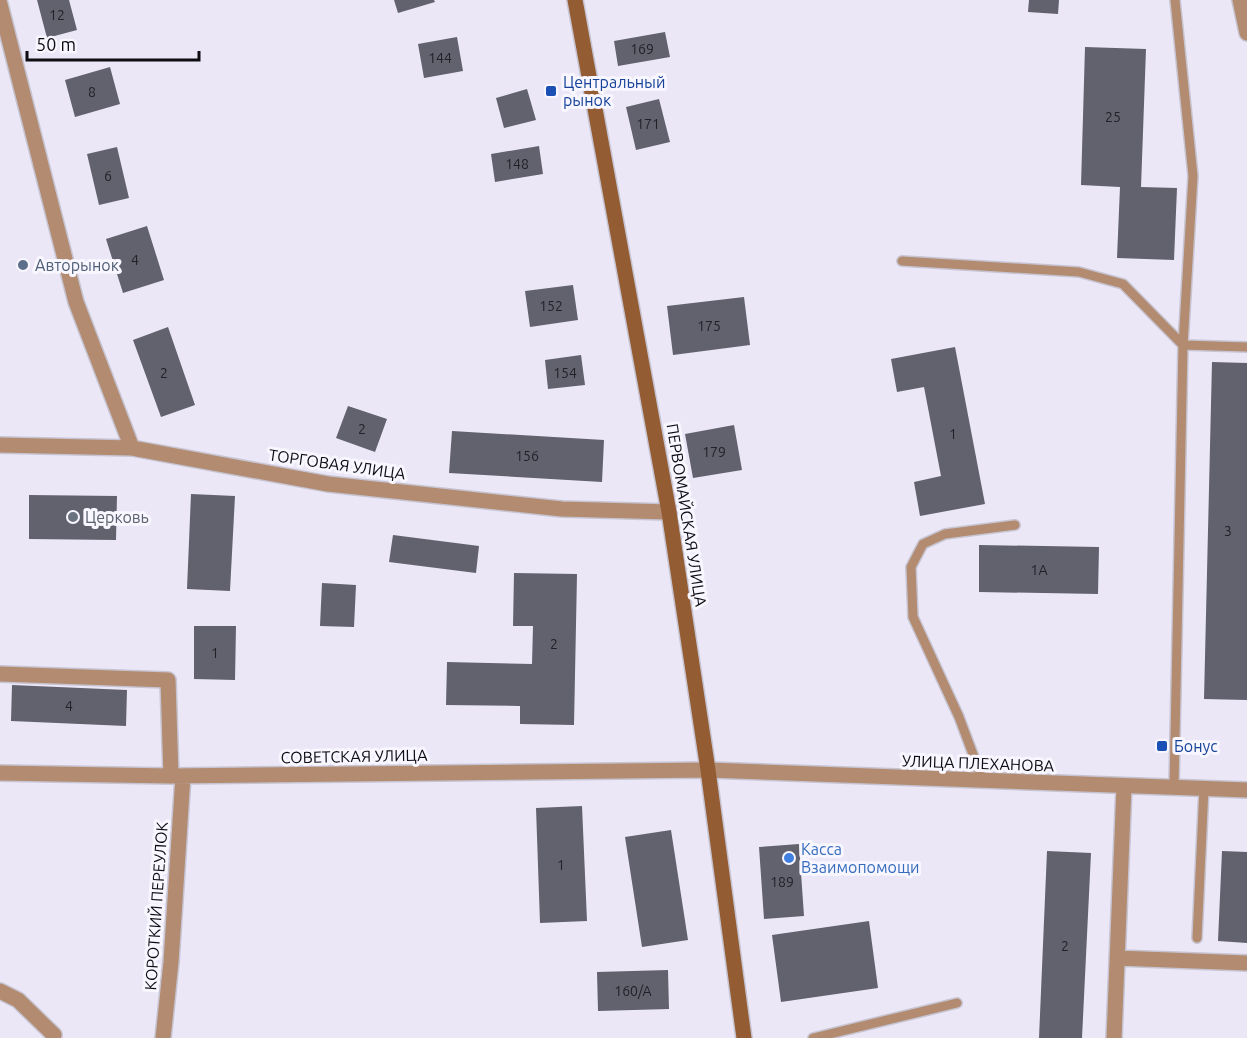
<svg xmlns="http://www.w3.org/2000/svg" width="1247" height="1038" font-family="Ubuntu,sans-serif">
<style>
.building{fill:#62616e}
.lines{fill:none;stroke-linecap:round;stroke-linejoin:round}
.lane-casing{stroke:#c7c4d2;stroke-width:12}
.street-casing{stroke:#c7c4d2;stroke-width:18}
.secondary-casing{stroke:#c7c4d2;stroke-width:18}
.lane{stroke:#b28b70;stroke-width:9}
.street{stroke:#b28b70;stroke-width:15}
.secondary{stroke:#945c33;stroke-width:15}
.transit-dot{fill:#1a4fb4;stroke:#f8f6ff;stroke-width:2}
.service-dot{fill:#5c6f8a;stroke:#f8f6ff;stroke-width:2}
.worship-dot{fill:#6b7280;stroke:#f8f6ff;stroke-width:2}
.shop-dot{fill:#3f7fe0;stroke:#f8f6ff;stroke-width:2}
.labels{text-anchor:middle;stroke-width:6;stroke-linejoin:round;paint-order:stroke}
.number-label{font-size:14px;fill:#222128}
.transit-label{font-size:16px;fill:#164399;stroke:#f8f6ff;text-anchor:start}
.service-label{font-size:16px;fill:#4e5e75;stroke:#f8f6ff;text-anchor:start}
.street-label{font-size:16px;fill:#0d0c11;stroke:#f8f6ff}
.worship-label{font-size:16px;fill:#5b616d;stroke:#f8f6ff;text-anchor:start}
.shop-label{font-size:16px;fill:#366cbe;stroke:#f8f6ff;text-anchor:start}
</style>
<rect width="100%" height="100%" fill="#ebe7f7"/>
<path class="building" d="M37,0H69L77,30L47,38Z
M394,0H434L435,2L398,13Z
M1029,0H1059L1058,14L1028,12Z
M665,32L670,57L618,66L614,41Z
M457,37L463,71L424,78L418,44Z
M1085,47L1146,49L1141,187L1177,188L1174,260L1117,258L1120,187L1081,185Z
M110,67L120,104L75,117L65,80Z
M527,89L536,120L504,128L496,98Z
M659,99L670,142L636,150L626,107Z
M539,146L543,174L495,182L491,154Z
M117,147L129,198L99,205L87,154Z
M147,226L164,280L123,293L106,239Z
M573,285L578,320L530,327L525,291Z
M744,297L750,345L673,355L667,306Z
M168,327L195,405L161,417L133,340Z
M955,347L985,504L920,516L914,482L941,476L924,387L897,392L891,359Z
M581,355L585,385L548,389L545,360Z
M1212,362L1247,363V700L1204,699Z
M348,406L387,419L375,452L336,438Z
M734,425L742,470L693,478L685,434Z
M452,431L604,440L602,482L449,473Z
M191,494L235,496L230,591L187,589Z
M29,495L117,496L116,540L29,539Z
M393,535L479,546L476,573L389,562Z
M979,545L1099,547L1098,594L979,592Z
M514,573L577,574L574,725L520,724V706L446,705L447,662L532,664L533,626H513Z
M322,583L356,585L354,627L320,626Z
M194,626H236L235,680L194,679Z
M12,685L127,690L126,726L11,721Z
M582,806L587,921L540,923L536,808Z
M671,830L688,940L642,947L625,837Z
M799,844L804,916L764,919L759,847Z
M1047,851L1091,853L1082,1038H1039Z
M1222,851L1247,852V943L1218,941Z
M869,921L878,988L781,1002L772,935Z
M668,970L669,1009L598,1011L597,972Z"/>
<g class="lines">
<g class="lane-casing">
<path id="lane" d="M902,261L1079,272L1123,284L1183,345L1247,347
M983,781L959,717L913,617L911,567L923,544L945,534L1015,525
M1174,787L1183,345L1193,176L1175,0
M1197,938L1204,788
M813,1038L957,1003"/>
</g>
<g class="street-casing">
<path id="street" d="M1240,0L1247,33
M0,4L76,302L132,448
M0,445L132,448L328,484L562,509L669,512
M1,674L168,680L171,776
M0,773L171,776L708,770L1247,790
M1117,958L1247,963
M0,991L18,1000L54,1035L53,1038
M163,1038L171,962L183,776
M1114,1038L1124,786"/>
</g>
<g class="secondary-casing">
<path id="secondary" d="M575,0L669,512L708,770L744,1038"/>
</g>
<use href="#lane" class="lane"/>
<use href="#street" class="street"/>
<use href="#secondary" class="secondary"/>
</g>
<g class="transit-dot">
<rect x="545" y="85" width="12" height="12" rx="3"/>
<rect x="1156" y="740" width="12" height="12" rx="3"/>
</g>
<circle class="service-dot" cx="23" cy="265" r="6"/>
<circle class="worship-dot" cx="73" cy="517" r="6"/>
<circle class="shop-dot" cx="789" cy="858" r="6"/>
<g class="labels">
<g class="number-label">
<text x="57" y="20">12</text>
<text x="642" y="54">169</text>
<text x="440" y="63">144</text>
<text x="92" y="97">8</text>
<text x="1113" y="122">25</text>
<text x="648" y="129">171</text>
<text x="517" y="169">148</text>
<text x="108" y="181">6</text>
<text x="135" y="265">4</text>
<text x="551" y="311">152</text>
<text x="709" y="331">175</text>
<text x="164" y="378">2</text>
<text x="565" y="378">154</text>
<text x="362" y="434">2</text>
<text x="953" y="439">1</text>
<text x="714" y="457">179</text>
<text x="527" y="461">156</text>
<text x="1228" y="536">3</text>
<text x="1039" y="575">1А</text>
<text x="554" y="649">2</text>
<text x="215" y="658">1</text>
<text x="69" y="711">4</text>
<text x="561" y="870">1</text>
<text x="782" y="887">189</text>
<text x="1065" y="951">2</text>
<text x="633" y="996">160/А</text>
</g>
<g class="transit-label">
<text x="563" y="88">Центральный<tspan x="563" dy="18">рынок</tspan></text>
<text x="1174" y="752">Бонус</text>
</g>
<g class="service-label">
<text x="35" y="271">Авторынок</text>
</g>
<g class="street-label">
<text transform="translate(337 464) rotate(8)" y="6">ТОРГОВАЯ УЛИЦА</text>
<text transform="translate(687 515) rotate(81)" y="6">ПЕРВОМАЙСКАЯ УЛИЦА</text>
<text transform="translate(354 756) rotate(-1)" y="6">СОВЕТСКАЯ УЛИЦА</text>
<text transform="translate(978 763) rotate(2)" y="6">УЛИЦА ПЛЕХАНОВА</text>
<text transform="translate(156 906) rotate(-86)" y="6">КОРОТКИЙ ПЕРЕУЛОК</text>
</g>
<g class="worship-label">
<text x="85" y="523">Церковь</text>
</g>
<g class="shop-label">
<text x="801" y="855">Касса<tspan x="801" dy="18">Взаимопомощи</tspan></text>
</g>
</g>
<path d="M27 51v9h172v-9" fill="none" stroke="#0d0c11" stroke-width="3"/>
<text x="36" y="51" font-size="18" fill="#0d0c11" stroke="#f8f6ff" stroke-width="4.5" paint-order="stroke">50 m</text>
</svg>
